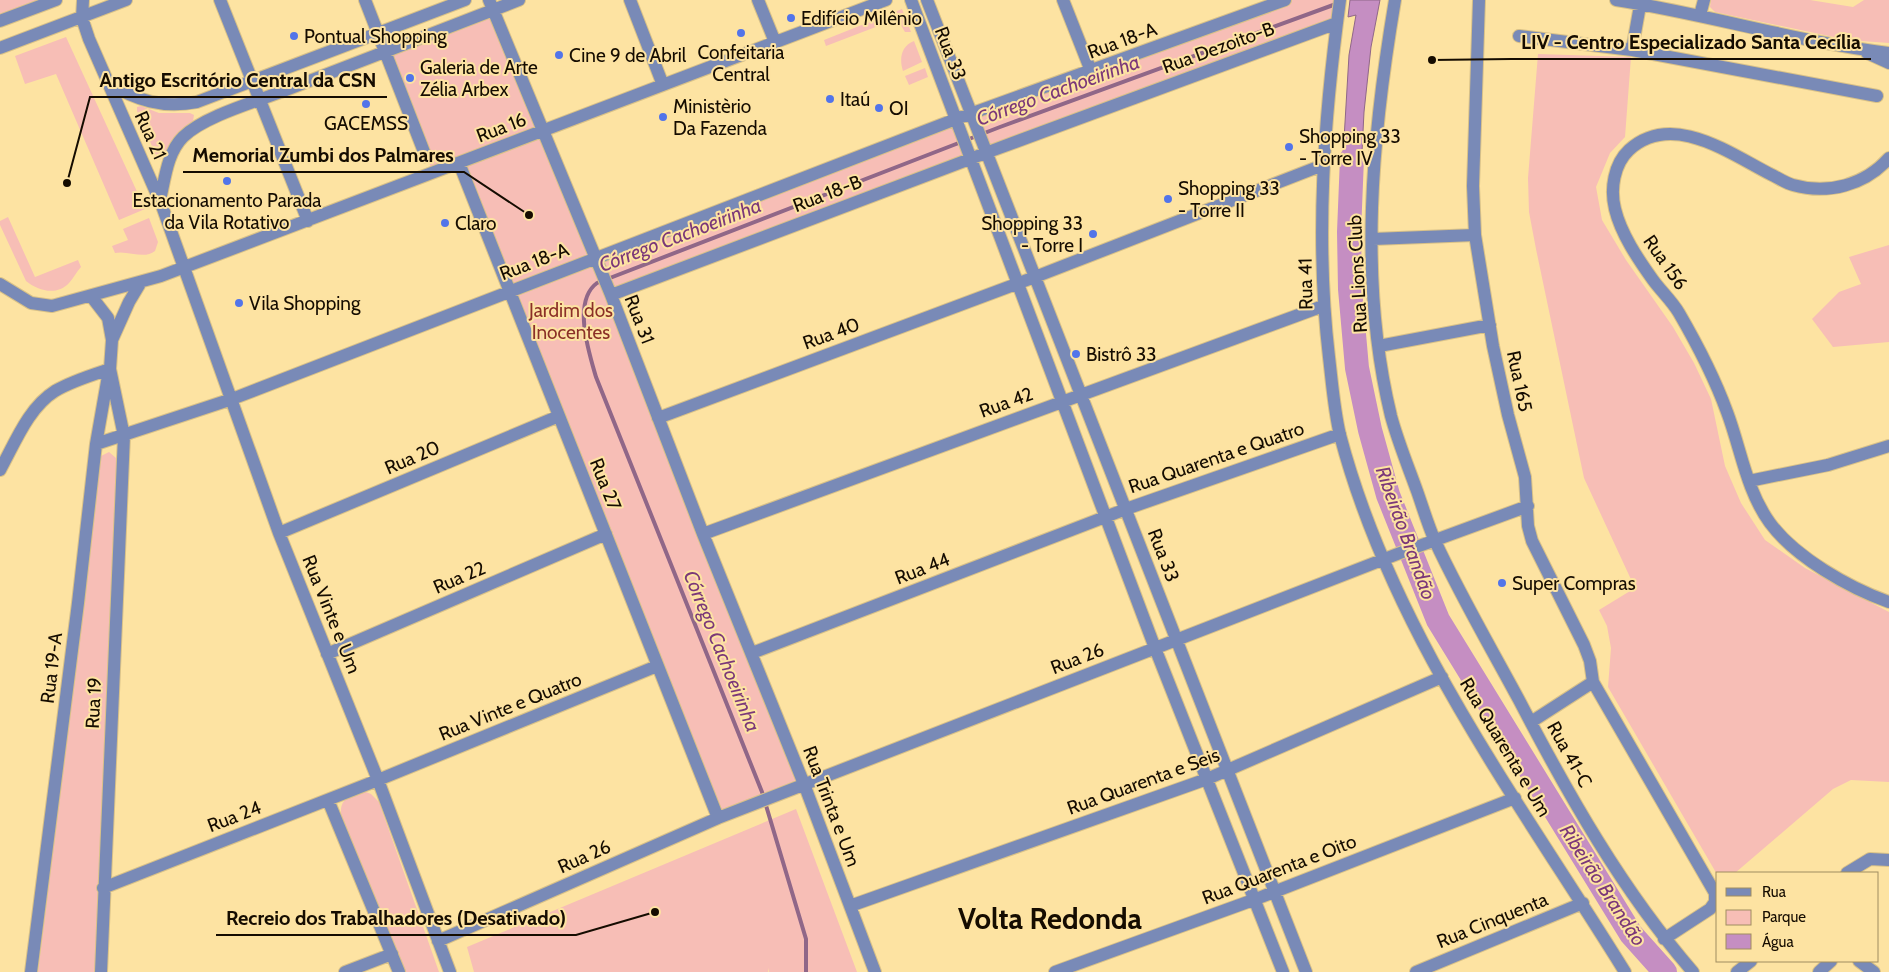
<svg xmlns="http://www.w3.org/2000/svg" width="1889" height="972" font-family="Cabin,sans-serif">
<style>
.green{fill:#f7beb6}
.water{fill:#c58ec2;stroke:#906788}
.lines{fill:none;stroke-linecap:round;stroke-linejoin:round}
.stream{stroke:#906788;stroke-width:4}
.river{stroke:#c58ec2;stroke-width:24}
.minor-casing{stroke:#d8c188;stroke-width:14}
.minor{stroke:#798ab7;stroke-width:12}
.poi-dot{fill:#5274e9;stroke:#fde3a2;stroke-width:2}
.labels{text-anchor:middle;stroke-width:4;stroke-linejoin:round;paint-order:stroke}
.poi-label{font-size:19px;fill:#150c00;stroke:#fde3a2;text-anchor:start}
.street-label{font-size:19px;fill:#150c00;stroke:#fde3a2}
.park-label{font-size:19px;fill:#8b3028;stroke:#fde3a2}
.water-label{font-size:20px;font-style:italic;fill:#7b3879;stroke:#fde3a2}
.town-label{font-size:29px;font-weight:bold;fill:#150c00;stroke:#fde3a2}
.leader{fill:none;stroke:#150c00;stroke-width:2}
.callout-dot{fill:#150c00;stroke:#fde3a2;stroke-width:2}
.callout-label{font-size:20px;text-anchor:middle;font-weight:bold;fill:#150c00;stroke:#fde3a2;stroke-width:4;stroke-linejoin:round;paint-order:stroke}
</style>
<rect width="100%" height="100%" fill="#fde3a2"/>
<path class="green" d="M0,0H43L0,16Z
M1285,0H1340L1337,23L986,153L971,114Z
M1711,0H1810L1853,7L1864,0H1889V43L1848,40L1715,12L1710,7Z
M902,9L911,32H905L899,22L894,20L826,46L824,40Z
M493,10L596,257L956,119L971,158L611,295L804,784L718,818L459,163L433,173L386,51Z
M66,37L145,209L119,220L56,74L25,84L15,56Z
M914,41L922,62L903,71C899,59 901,46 914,41Z
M1538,54L1631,57L1625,137L1610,153L1596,187L1602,220L1626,260L1673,327L1694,363L1711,399L1725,466L1741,503L1765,540L1805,568L1889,612V782L1851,780L1833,789L1735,873H1718V876L1608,687L1611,648L1607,626L1599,610L1635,588L1584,478L1536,249L1529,212L1528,178Z
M925,68L928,77L909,85L905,76Z
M141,106L159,113H190L194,115L193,121L174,137L160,160L157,158L137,111V107Z
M8,217L35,277L78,260L81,267C76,272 74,278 69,283C57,296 38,291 26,281L0,225V221Z
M149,218L158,242L155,251C144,260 128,250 115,253L112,246L128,240L123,229Z
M1889,245V342L1833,347L1812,319L1839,292L1861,284L1849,257Z
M109,452L116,458L117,465L96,972H38L101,456Z
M366,792L371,794L379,802L439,972H402L341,814C340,798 351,794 366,792Z
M796,809L857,972H769V968L768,972H474L467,947Z"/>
<path class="water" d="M1350,0H1380L1371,47L1364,112L1360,191L1341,190L1349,55L1356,15L1348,17Z"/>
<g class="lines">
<path class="stream" d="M806,972V939L762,792L596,377C589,353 572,301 597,283L1000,127L1336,4"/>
<path class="river" d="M1352,158L1349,232L1350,289L1357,368L1370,430L1388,495L1438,620L1631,934L1665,972"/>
<g class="minor-casing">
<path id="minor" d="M83,0L82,18L89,39L162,206L279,533L378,780L450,972
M220,0L308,221
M365,0L426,157
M489,0L611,295L703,534L804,784L875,972
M630,0L663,85
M758,0L775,42
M911,0L1155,648L1283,972
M927,0L1306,972
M1063,0L1091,71
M1340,0C1324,118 1315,238 1329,357C1332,382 1334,410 1340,435C1392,633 1519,801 1625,972
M1395,0C1372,136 1358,280 1391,416C1398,442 1408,466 1417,491C1423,508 1428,525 1435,541C1460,595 1491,648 1519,700C1569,796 1622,890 1693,972
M1479,0L1473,186L1475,235L1493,346L1508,415L1525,477L1528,526L1532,541L1584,645L1590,661L1593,682L1715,893V902L1710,909L1664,939
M1616,0C1707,14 1797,42 1889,53
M1700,15L1704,0
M0,21L56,0
M1519,36L1632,50L1877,96
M0,48L126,0
M1632,50L1641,0
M1867,53L1889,63
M107,83C137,100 162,109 197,102L465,0
M1889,158C1865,185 1828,195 1793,185C1785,183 1777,177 1770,174C1729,153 1672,111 1629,150C1614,164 1610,189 1615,209C1621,234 1638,259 1653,280C1661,291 1672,301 1679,313C1697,344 1715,379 1727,412C1741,449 1746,490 1770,523C1795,557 1849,588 1889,602
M459,163L718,818
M160,200C165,179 167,153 183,137C204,116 258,101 286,90C364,60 441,30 519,0
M1373,239L1475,235
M0,284L31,303L52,306L161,276L886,0
M611,295L991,151L1337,23
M91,296L108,318L112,340L110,369L124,436L101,972
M112,340L129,302L141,282
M1379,346L1490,325
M658,418L1035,277L1323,165
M96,444L232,399L956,119L1285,0
M0,470C15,443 28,408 55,391C72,381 92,375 110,369
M1749,481L1828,465L1889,446
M279,533L559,416
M703,534L1323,306
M752,653L1126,509L1340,434
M327,654L606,534
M1531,722L1593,682
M328,800L399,972
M1847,873L1870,859L1889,860
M103,888L378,780L657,666
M850,906L1207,779L1442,677
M438,941L718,818L1400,553L1528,506
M1859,961L1874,972
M31,972L78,603L96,444L108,376
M345,972L392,954
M1055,972L1256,899L1515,798
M1416,972L1583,903
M1737,972L1751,961
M1819,972L1831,961"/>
</g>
<use href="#minor" class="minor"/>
</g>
<g class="poi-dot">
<circle cx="791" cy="18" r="5"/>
<circle cx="741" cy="33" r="5"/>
<circle cx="294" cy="36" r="5"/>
<circle cx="559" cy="55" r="5"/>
<circle cx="410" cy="78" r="5"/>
<circle cx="830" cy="99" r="5"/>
<circle cx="366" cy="104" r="5"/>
<circle cx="879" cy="108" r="5"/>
<circle cx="663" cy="117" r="5"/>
<circle cx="1289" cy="147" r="5"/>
<circle cx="227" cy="181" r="5"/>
<circle cx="1168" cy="199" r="5"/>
<circle cx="445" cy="223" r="5"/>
<circle cx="1093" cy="234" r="5"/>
<circle cx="239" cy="303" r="5"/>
<circle cx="1076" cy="354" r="5"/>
<circle cx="1502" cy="583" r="5"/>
</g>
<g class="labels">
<g class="poi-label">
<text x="801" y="25">Edifício Milênio</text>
<text x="304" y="43">Pontual Shopping</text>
<text x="741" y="59" text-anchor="middle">Confeitaria<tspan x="741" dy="22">Central</tspan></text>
<text x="569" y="62">Cine 9 de Abril</text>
<text x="420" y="74">Galeria de Arte<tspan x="420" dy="22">Zélia Arbex</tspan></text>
<text x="840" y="106">Itaú</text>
<text x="673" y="113">Ministèrio<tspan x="673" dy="22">Da Fazenda</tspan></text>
<text x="889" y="115">OI</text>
<text x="366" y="130" text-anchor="middle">GACEMSS</text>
<text x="1299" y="143">Shopping 33<tspan x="1299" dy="22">- Torre IV</tspan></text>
<text x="1178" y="195">Shopping 33<tspan x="1178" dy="22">- Torre II</tspan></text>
<text x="227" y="207" text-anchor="middle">Estacionamento Parada<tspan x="227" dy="22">da Vila Rotativo</tspan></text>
<text x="455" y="230">Claro</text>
<text x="1083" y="230" text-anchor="end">Shopping 33<tspan x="1083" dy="22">- Torre I</tspan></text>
<text x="249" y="310">Vila Shopping</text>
<text x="1086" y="361">Bistrô 33</text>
<text x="1512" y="590">Super Compras</text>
</g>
<g class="street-label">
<text transform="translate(1122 40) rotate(-20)" y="7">Rua 18-A</text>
<text transform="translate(1218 47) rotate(-20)" y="7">Rua Dezoito-B</text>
<text transform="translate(951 53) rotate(69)" y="7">Rua 33</text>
<text transform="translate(501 127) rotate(-21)" y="7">Rua 16</text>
<text transform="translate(151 135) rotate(66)" y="7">Rua 21</text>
<text transform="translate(827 193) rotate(-21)" y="7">Rua 18-B</text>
<text transform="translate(534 261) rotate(-21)" y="7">Rua 18-A</text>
<text transform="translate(1666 262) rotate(55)" y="7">Rua 156</text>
<text transform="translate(1357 274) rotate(-93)" y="7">Rua Lions Club</text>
<text transform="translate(1305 284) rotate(-91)" y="7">Rua 41</text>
<text transform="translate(640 319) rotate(69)" y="7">Rua 31</text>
<text transform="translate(831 333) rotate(-20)" y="7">Rua 40</text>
<text transform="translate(1520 381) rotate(78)" y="7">Rua 165</text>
<text transform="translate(1006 402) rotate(-20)" y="7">Rua 42</text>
<text transform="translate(412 457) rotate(-23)" y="7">Rua 20</text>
<text transform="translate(1216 457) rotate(-19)" y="7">Rua Quarenta e Quatro</text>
<text transform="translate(606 484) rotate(68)" y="7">Rua 27</text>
<text transform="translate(1164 555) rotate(69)" y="7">Rua 33</text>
<text transform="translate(922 568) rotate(-21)" y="7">Rua 44</text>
<text transform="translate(459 577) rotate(-23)" y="7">Rua 22</text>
<text transform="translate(332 614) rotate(68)" y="7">Rua Vinte e Um</text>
<text transform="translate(1077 658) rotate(-21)" y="7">Rua 26</text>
<text transform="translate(51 668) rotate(-83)" y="7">Rua 19-A</text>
<text transform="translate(93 703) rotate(-87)" y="7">Rua 19</text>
<text transform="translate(510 706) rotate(-22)" y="7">Rua Vinte e Quatro</text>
<text transform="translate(1506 747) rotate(59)" y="7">Rua Quarenta e Um</text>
<text transform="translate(1570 754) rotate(61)" y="7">Rua 41-C</text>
<text transform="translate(1143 781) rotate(-20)" y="7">Rua Quarenta e Seis</text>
<text transform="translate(832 806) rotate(69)" y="7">Rua Trinta e Um</text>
<text transform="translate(234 816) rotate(-21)" y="7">Rua 24</text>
<text transform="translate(584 856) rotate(-24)" y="7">Rua 26</text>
<text transform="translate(1279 869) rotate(-21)" y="7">Rua Quarenta e Oito</text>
<text transform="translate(1492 920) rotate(-22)" y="7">Rua Cinquenta</text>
</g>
<g class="park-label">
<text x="571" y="317">Jardim dos<tspan x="571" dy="22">Inocentes</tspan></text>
</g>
<g class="water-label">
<text transform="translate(1058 90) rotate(-20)" y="7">Córrego Cachoeirinha</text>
<text transform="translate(680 235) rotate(-21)" y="7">Córrego Cachoeirinha</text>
<text transform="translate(1406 533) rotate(70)" y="7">Ribeirão Brandão</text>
<text transform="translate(722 651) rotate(68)" y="7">Córrego Cachoeirinha</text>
<text transform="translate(1603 885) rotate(57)" y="7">Ribeirão Brandão</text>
</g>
<g class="town-label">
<text x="1050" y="929">Volta Redonda</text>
</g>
</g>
<path class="leader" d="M1432 60L1511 59H1871M67 183L90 97H387M529 215L464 172H183M655 912L576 935H216"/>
<g class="callout-dot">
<circle cx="1432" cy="60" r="5"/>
<circle cx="67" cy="183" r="5"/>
<circle cx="529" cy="215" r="5"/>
<circle cx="655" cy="912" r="5"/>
</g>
<g class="callout-label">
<text x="1691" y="49">LIV - Centro Especializado Santa Cecília</text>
<text x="238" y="87">Antigo Escritório Central da CSN</text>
<text x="323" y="162">Memorial Zumbi dos Palmares</text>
<text x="396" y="925">Recreio dos Trabalhadores (Desativado)</text>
</g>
<rect x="1716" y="872" width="162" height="90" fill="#fde3a2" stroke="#a08d61"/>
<rect x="1726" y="888" width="25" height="8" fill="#798ab7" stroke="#a08d61"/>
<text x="1762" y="897" font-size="15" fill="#150c00">Rua</text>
<rect x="1726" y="910" width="25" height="15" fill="#f7beb6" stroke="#a08d61"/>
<text x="1762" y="922" font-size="15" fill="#150c00">Parque</text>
<rect x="1726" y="934" width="25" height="15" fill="#c58ec2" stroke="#a08d61"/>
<text x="1762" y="947" font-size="15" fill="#150c00">Água</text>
</svg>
